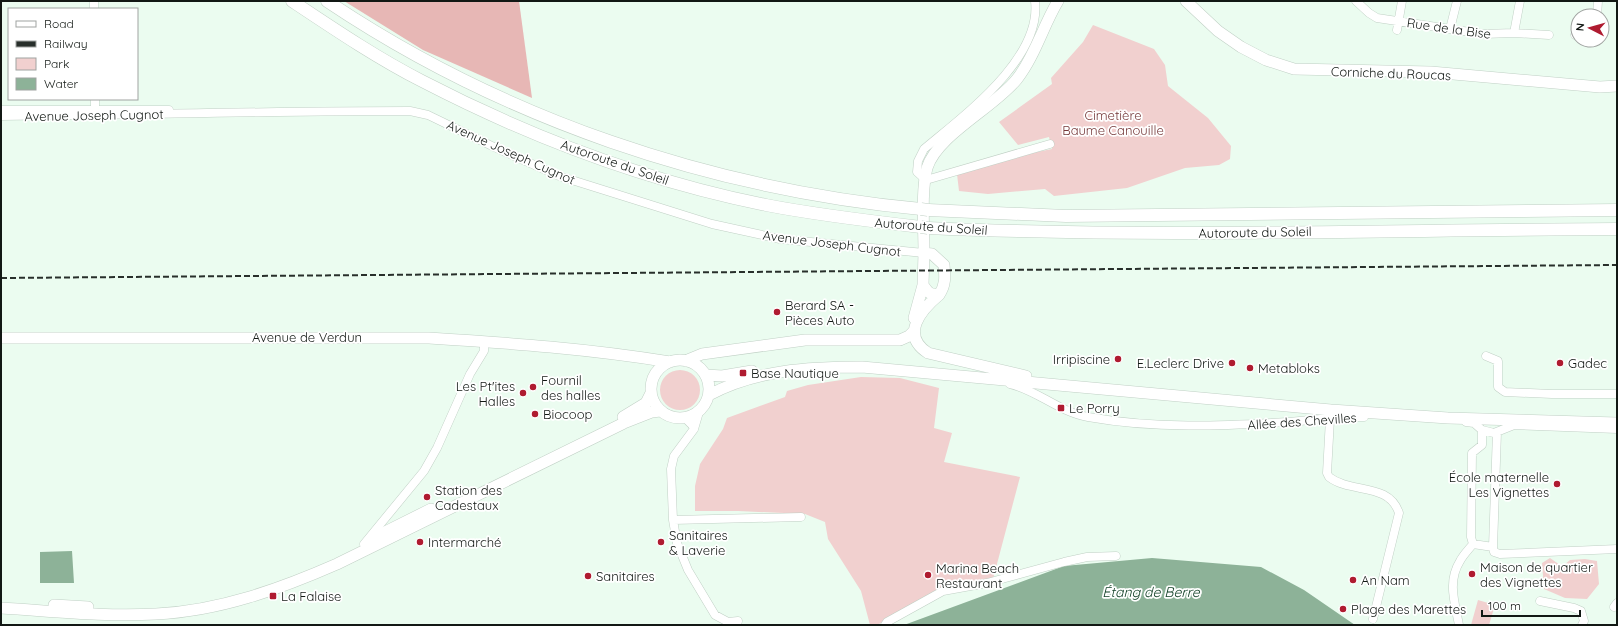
<svg xmlns="http://www.w3.org/2000/svg" width="1618" height="626" font-family="Quicksand,sans-serif">
<style>
.green{fill:#f1d0cf}
.forest{fill:#e7b7b5}
.water{fill:#8db298}
.lines{fill:none;stroke-linecap:round;stroke-linejoin:round}
.minor-casing{stroke:#c0d0c5;stroke-width:9}
.major-casing{stroke:#c0d0c5;stroke-width:12}
.highway-casing{stroke:#c0d0c5;stroke-width:13}
.minor{stroke:#fff;stroke-width:8}
.major{stroke:#fff;stroke-width:11}
.highway{stroke:#fff;stroke-width:12}
.rail{stroke:#282f2b;stroke-width:2;stroke-dasharray:6 3;stroke-linecap:butt}
.highway-bridge-casing{stroke:#c0d0c5;stroke-width:13;stroke-linecap:butt}
.highway-bridge{stroke:#fff;stroke-width:12}
.poi-dot{fill:#af1b30;stroke:#fff;stroke-width:1.5}
.labels{text-anchor:middle;stroke-width:3.5;stroke-linejoin:round;paint-order:stroke}
.street-label{font-size:13px;fill:#121814;stroke:#fff}
.park-label{font-size:13px;fill:#753839;stroke:#fff}
.poi-label{font-size:13px;fill:#121814;stroke:#fff;text-anchor:start}
.water-label{font-size:14px;font-style:italic;fill:#114026;stroke:#fff}
</style>
<rect width="100%" height="100%" fill="#ebfcf0"/>
<path class="green" d="M1093,25L1154,49L1165,65L1168,86L1208,118L1231,146L1230,159L1219,165L1185,168L1127,188L1054,196L1045,189L988,194L959,191L957,174L1032,153L1052,149L1049,137L1018,145L999,122L1052,84L1051,78L1083,42Z
M660 390a20 20 0 1 1 40 0a20 20 0 1 1-40 0Z
M861,377L900,378L939,388L934,428L952,433L944,462L1020,477L993,579L954,585L877,625H870L861,591L828,539L825,522L805,514L738,511H695V486L700,464L723,429L727,418L785,397L787,391L808,385Z
M1550,558L1560,565H1564L1570,560L1585,559L1597,561L1599,584L1587,599L1565,598L1544,589L1542,563Z
M1478,600L1495,605L1489,625H1471Z"/>
<path class="forest" d="M344,1H519L532,98L423,50Z"/>
<path class="water" d="M72,551L74,583H40V552Z
M1152,558L1261,567L1304,590L1355,625H904L1064,566Z"/>
<g class="lines">
<g class="minor-casing">
<path id="minor" d="M94,1V9
M1035,1C1042,59 963,116 924,149L918,161L917,172L926,180L1050,144
M1356,1L1369,13L1377,18L1483,34L1514,33L1520,1
M1597,16L1598,1
M1450,29L1457,1
M1397,30L1402,1
M1514,33L1549,35
M1575,35H1578
M95,99V114
M1,110H169
M1,116C137,115 273,111 410,111L428,115L494,147L559,176L712,224L780,239L924,253
M1486,356L1498,361V387L1505,392L1552,394H1617
M1010,384C1037,390 1059,412 1088,417C1155,429 1221,426 1288,422C1313,420 1339,416 1364,417
M699,412L694,429L674,456L671,469L673,520L677,543L688,570L715,615L728,622L738,621
M685,418L692,425L694,429
M1330,419L1327,473L1329,477C1351,494 1389,482 1399,513L1373,619
M1466,422L1474,423L1482,430L1494,433L1514,425L1617,429
M673,520L801,517
M364,544L424,471L437,448L470,374L484,351V341
M1473,544L1493,547L1494,552L1500,554L1617,549
M1473,544L1471,537L1472,453L1482,445V430
M1493,547L1497,432
M1540,601L1574,608L1581,611L1584,621L1582,625
M1614,607L1617,603
M885,625L887,622L943,591L987,583L1064,562L1087,557L1116,556
M1459,625C1455,603 1447,582 1460,561C1463,555 1469,549 1473,544"/>
</g>
<g class="major-casing">
<path id="major" d="M1186,1L1218,31L1241,47L1266,60L1294,69L1431,72L1600,87L1617,86
M924,253C924,229 921,190 927,168C937,135 995,107 1017,79C1035,56 1043,26 1058,1
M939,295C921,310 900,335 928,353L1026,376
M914,318L923,285L924,253L932,254L944,265C945,276 946,285 939,295C931,295 928,293 923,285
M1,338H429C510,343 591,349 670,362
M651 389a29 29 0 1 1 58 0a29 29 0 1 1-58 0Z
M685,361L702,354L805,340H900L909,336L914,331
M706,375L722,376L752,371
M709,395C755,370 809,367 862,367L1331,410L1448,418L1617,423
M623,417L646,403L651,393
M373,538L431,509
M54,605L88,607
M1,608C53,611 104,617 156,614C219,611 280,589 337,564L624,423L652,412L660,411"/>
</g>
<g class="highway-casing">
<path id="highway" d="M292,1C334,29 377,58 422,81C530,137 646,181 766,205C817,215 869,221 921,227
M327,1C503,119 710,189 921,209
M928,210L1066,216L1617,210
M928,228C1157,238 1387,230 1617,229"/>
</g>
<use href="#minor" class="minor"/>
<use href="#major" class="major"/>
<use href="#highway" class="highway"/>
<path class="rail" d="M1,278L1617,265"/>
<g class="highway-bridge-casing">
<path id="highway-bridge" d="M921,209L928,210
M921,227L928,228"/>
</g>
<use href="#highway-bridge" class="highway-bridge"/>
</g>
<g class="poi-dot">
<circle cx="777" cy="312" r="4"/>
<circle cx="1118" cy="359" r="4"/>
<circle cx="1232" cy="363" r="4"/>
<circle cx="1560" cy="363" r="4"/>
<circle cx="1250" cy="368" r="4"/>
<rect x="739" y="369" width="8" height="8" rx="2"/>
<circle cx="533" cy="387" r="4"/>
<circle cx="523" cy="393" r="4"/>
<rect x="1057" y="404" width="8" height="8" rx="2"/>
<circle cx="535" cy="414" r="4"/>
<circle cx="1557" cy="484" r="4"/>
<circle cx="427" cy="497" r="4"/>
<circle cx="420" cy="542" r="4"/>
<circle cx="661" cy="542" r="4"/>
<circle cx="1472" cy="574" r="4"/>
<circle cx="928" cy="575" r="4"/>
<circle cx="588" cy="576" r="4"/>
<circle cx="1353" cy="580" r="4"/>
<rect x="269" y="592" width="8" height="8" rx="2"/>
<circle cx="1343" cy="609" r="4"/>
</g>
<g class="labels">
<g class="street-label">
<text transform="translate(1449 28) rotate(8)" y="5">Rue de la Bise</text>
<text transform="translate(1391 73) rotate(2)" y="5">Corniche du Roucas</text>
<text transform="translate(94 115) rotate(-1)" y="5">Avenue Joseph Cugnot</text>
<text transform="translate(511 152) rotate(24)" y="5">Avenue Joseph Cugnot</text>
<text transform="translate(615 162) rotate(19)" y="5">Autoroute du Soleil</text>
<text transform="translate(931 226) rotate(4)" y="5">Autoroute du Soleil</text>
<text transform="translate(1255 232) rotate(-1)" y="5">Autoroute du Soleil</text>
<text transform="translate(832 243) rotate(7)" y="5">Avenue Joseph Cugnot</text>
<text x="307" y="342">Avenue de Verdun</text>
<text transform="translate(1302 421) rotate(-4)" y="5">Allée des Chevilles</text>
</g>
<g class="park-label">
<text x="1113" y="120">Cimetière<tspan x="1113" dy="15">Baume Canouille</tspan></text>
</g>
<g class="poi-label">
<text x="785" y="310">Berard SA -<tspan x="785" dy="15">Pièces Auto</tspan></text>
<text x="1110" y="364" text-anchor="end">Irripiscine</text>
<text x="1224" y="368" text-anchor="end">E.Leclerc Drive</text>
<text x="1568" y="368">Gadec</text>
<text x="1258" y="373">Metabloks</text>
<text x="751" y="378">Base Nautique</text>
<text x="541" y="385">Fournil<tspan x="541" dy="15">des halles</tspan></text>
<text x="515" y="391" text-anchor="end">Les Pt'ites<tspan x="515" dy="15">Halles</tspan></text>
<text x="1069" y="413">Le Porry</text>
<text x="543" y="419">Biocoop</text>
<text x="1549" y="482" text-anchor="end">École maternelle<tspan x="1549" dy="15">Les Vignettes</tspan></text>
<text x="435" y="495">Station des<tspan x="435" dy="15">Cadestaux</tspan></text>
<text x="669" y="540">Sanitaires<tspan x="669" dy="15">&amp; Laverie</tspan></text>
<text x="428" y="547">Intermarché</text>
<text x="1480" y="572">Maison de quartier<tspan x="1480" dy="15">des Vignettes</tspan></text>
<text x="936" y="573">Marina Beach<tspan x="936" dy="15">Restaurant</tspan></text>
<text x="596" y="581">Sanitaires</text>
<text x="1361" y="585">An Nam</text>
<text x="281" y="601">La Falaise</text>
<text x="1351" y="614">Plage des Marettes</text>
</g>
<g class="water-label">
<text x="1151" y="597">Étang de Berre</text>
</g>
</g>
<rect width="1618" height="626" fill="none" stroke="#121814" stroke-width="4"/>
<rect x="8" y="8" width="130" height="92" fill="#ffffff" stroke="#a0a3a1"/>
<rect x="16" y="21" width="20" height="6" fill="#ffffff" stroke="#a0a3a1"/>
<text x="44" y="28" font-size="12" fill="#121814">Road</text>
<rect x="16" y="41" width="20" height="6" fill="#282f2b" stroke="#a0a3a1"/>
<text x="44" y="48" font-size="12" fill="#121814">Railway</text>
<rect x="16" y="58" width="20" height="12" fill="#f1d0cf" stroke="#a0a3a1"/>
<text x="44" y="68" font-size="12" fill="#121814">Park</text>
<rect x="16" y="78" width="20" height="12" fill="#8db298" stroke="#a0a3a1"/>
<text x="44" y="88" font-size="12" fill="#121814">Water</text>
<g transform="translate(1590 28) rotate(276)"><circle r="19" fill="#ffffff" stroke="#a0a3a1"/>
<path d="M0-3L7 15L0 10L-7 15Z" fill="#af1b30"/>
<text y="-6" font-size="11" font-weight="bold" text-anchor="middle" fill="#121814">N</text>
</g>
<path d="M1482 610v6h98v-6" fill="none" stroke="#121814" stroke-width="2"/>
<text x="1488" y="610" font-size="12" fill="#121814" stroke="#ffffff" stroke-width="3" paint-order="stroke">100 m</text>
</svg>
